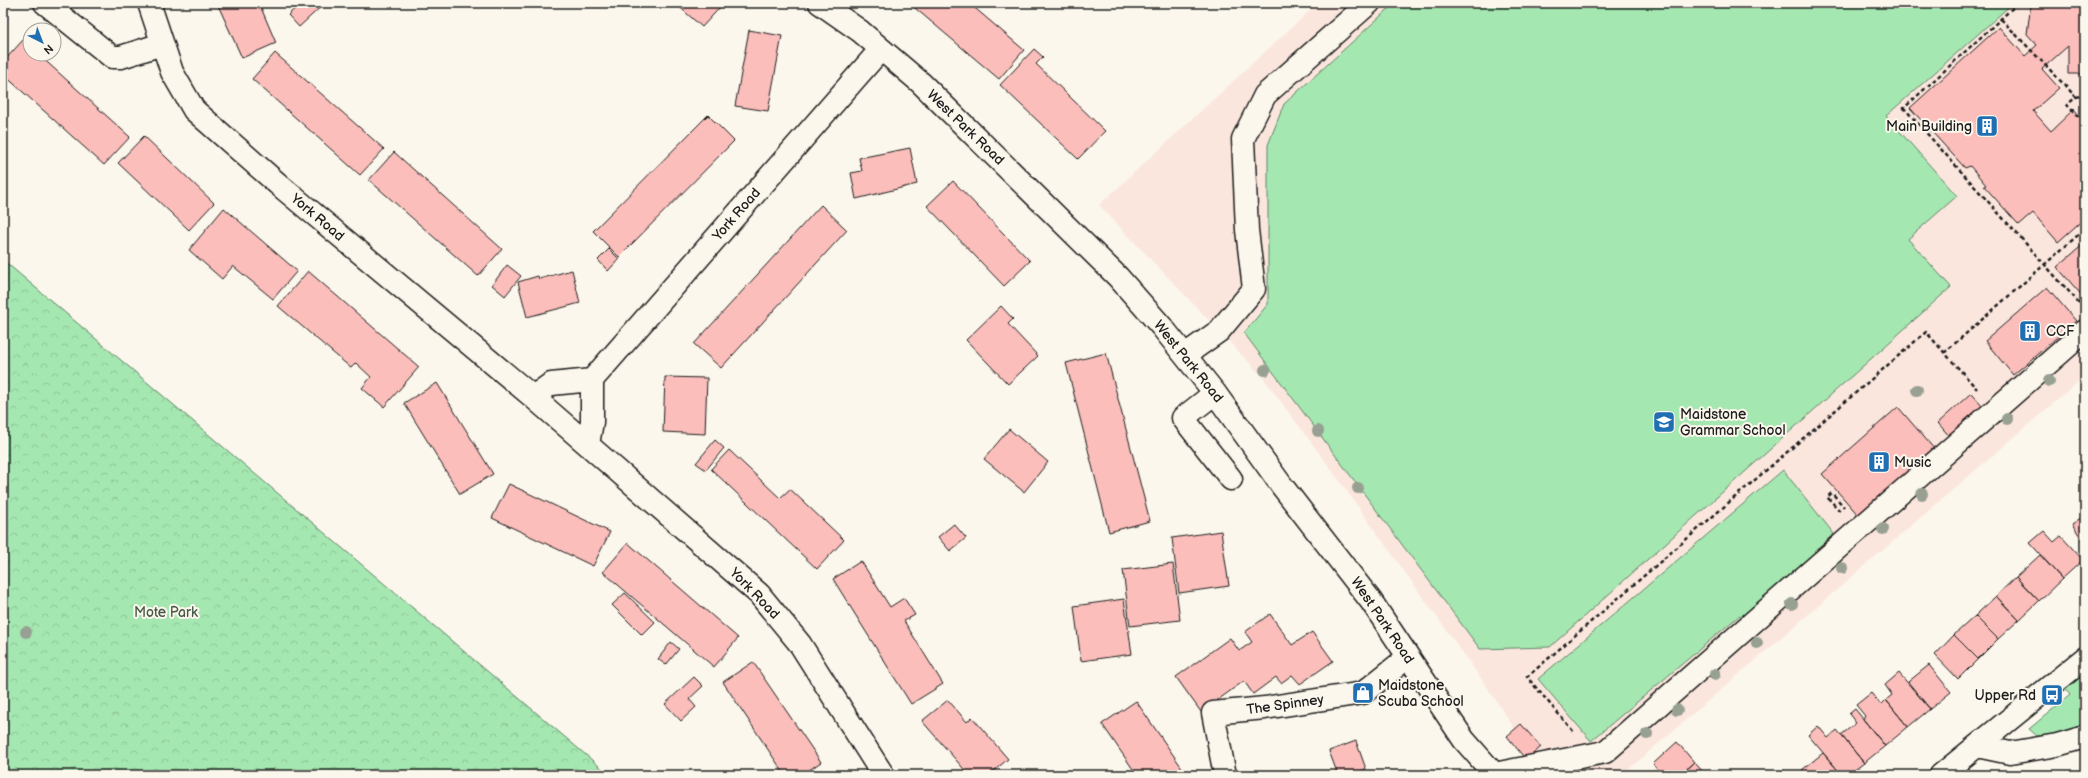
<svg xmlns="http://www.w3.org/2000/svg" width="2088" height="778" font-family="'Balsamiq Sans',sans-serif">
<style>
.built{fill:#fbe6dd}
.green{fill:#a5e7b1;stroke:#608266}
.forest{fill:url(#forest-crowns);stroke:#608266}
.building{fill:#fbbebb;stroke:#1c1c1c}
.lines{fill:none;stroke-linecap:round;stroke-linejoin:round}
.minor-casing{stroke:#1c1c1c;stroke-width:25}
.path{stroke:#1c1c1c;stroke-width:2.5;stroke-dasharray:4 3;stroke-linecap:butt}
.minor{stroke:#fbf7ec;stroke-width:22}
.tree{fill:#97a092}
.labels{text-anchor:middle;stroke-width:4;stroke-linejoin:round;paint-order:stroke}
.poi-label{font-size:14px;fill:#1c1c1c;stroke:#fbf7ec;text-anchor:start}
.street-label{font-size:14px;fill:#1c1c1c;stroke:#fbf7ec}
.park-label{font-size:14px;fill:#455949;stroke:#fbf7ec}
</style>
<defs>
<pattern id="forest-crowns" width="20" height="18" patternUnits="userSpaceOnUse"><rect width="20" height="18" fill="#a5e7b1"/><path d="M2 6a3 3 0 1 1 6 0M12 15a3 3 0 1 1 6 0" fill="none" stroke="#8dc698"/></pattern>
</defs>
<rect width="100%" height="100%" fill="#fbf7ec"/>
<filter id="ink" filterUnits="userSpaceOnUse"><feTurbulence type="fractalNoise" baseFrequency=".025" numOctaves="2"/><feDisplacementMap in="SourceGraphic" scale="8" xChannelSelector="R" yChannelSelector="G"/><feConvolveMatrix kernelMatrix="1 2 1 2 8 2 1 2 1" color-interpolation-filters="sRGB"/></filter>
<g filter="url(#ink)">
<path class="built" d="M1318,3H2085V376L1622,775H1545L1485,684L1331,469L1261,375L1099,205Z"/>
<path class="green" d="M1395,3H2013L1886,116L1957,196L1908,239L1951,287L1550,647L1480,649L1244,333L1268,304V145L1284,104Z
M1783,470L1834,534L1814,551L1821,559L1747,622L1740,615L1591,741L1538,679Z
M2085,673V724L2051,735L2037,736L2029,729L2070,695L2065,689Z"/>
<path class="forest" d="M3,260L606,772L608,775H3Z"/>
<path class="building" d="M217,3H259L276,43L242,58Z
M301,3H325L299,27L288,15Z
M675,3H724L702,27Z
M909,3H969L1024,50L999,79Z
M2031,3H2085V74H2068V46L2042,69L2059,88L2033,111L2051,131L2074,109L2085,122V218L2058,242L2033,213L2019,225L1984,186L1986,185L1970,166L1965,168L1910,108L1999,27L2025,56L2037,45L2027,34Z
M749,30L782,36L768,111L735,106Z
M23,40L30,47V54H38L130,137L104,165L3,74V62Z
M1034,49L1043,57L1036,64L1105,131L1078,159L1000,85Z
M275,53L384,149L360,175L252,79Z
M708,115L734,141L619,257L593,231Z
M144,136L214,203L189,230L118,163Z
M910,148L917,184L856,199L851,173L862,171L859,158Z
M394,152L502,249L478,276L369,180Z
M953,181L1030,261L1004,286L927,206Z
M821,205L847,230L721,368L694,344Z
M224,208L297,271L273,299L233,266L222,279L189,250Z
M2085,243V299L2057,267Z
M609,249L619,259L608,271L598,260Z
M507,265L521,276L505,296L492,285Z
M572,270L580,303L527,317L518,282L538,276L539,279Z
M308,271L419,367L384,407L362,388L371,377L356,363L351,368L278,306Z
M2047,287L2076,321L2013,375L1985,341Z
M1001,306L1013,319L1008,324L1038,356L1008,384L966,340Z
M1106,353L1150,521L1109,532L1066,363Z
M665,377L707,378L705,434L663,432Z
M437,383L493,474L460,494L404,403Z
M1971,393L1984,407L1950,437L1938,423Z
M1898,407L1936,451L1860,517L1822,474Z
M1009,429L1048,462L1024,492L984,459Z
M715,440L724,448L706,470L696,463Z
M729,450L780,498L790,489L844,540L817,569L711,469Z
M509,484L610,532L593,566L492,518Z
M2085,515V544L2072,524Z
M954,524L966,538L950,551L938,537Z
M1221,531L1229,586L1179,593L1172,538Z
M2044,531L2054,542L2061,536L2083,560L2062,579L2030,543Z
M1831,537L1838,544L1823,557L1817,549Z
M628,543L738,638L714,667L603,572Z
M2040,555L2062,579L2039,601L2016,577Z
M861,561L890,607L904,598L915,615L904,621L943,684L911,704L833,579Z
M1173,564L1180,620L1130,626L1123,570Z
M2016,577L2039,601L2019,620L1996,596Z
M625,593L655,622L642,635L612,605Z
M1996,596L2019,620L1998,639L1975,616Z
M1124,599L1132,654L1081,661L1074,606Z
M1270,614L1292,645L1312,632L1333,661L1300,684L1292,675L1281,683L1276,677L1253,694L1244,681L1201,712L1176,677L1230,638L1239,651L1252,642L1245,632Z
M1975,616L1998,639L1978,659L1954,635Z
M1954,635L1978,659L1958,679L1935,655Z
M671,642L679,649L666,665L658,659Z
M753,662L821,762L802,775H785L723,682Z
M1929,665L1951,692L1930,709L1908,682Z
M1899,673L1930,709L1908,727L1886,700L1892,695L1885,685Z
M694,677L703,686L689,699L696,707L681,721L665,704Z
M1871,693L1881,705L1886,700L1908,727L1885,746L1863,719L1865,716L1856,705Z
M948,700L967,722L972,717L1008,759L989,775H969L922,721Z
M1136,701L1187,775H1137L1102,724Z
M1855,709L1885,746L1864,763L1841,735L1856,723L1849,714Z
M1521,724L1541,747L1526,760L1507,736Z
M1818,726L1828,738L1837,730L1864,763L1848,775H1842L1808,735Z
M1356,741L1366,769L1349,775H1338L1329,751Z
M1677,742L1694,762L1680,775H1663L1653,764Z
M1823,753L1842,775H1806L1802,770Z
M1694,762L1706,775H1680Z"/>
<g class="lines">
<g class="minor-casing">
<path id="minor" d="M45,3L112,57H121L162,44
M149,3L172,72L194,110L278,184L533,397L759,594L800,644L883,775
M820,3L860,31L921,83L1118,277L1162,327L1215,393L1282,486L1371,601L1464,740L1495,775
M1185,355L1219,331L1254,289L1247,230L1243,139L1265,95L1369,3
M1215,393L1183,418L1231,479
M533,397L551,384L592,380
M588,444L592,422V380L881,49
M1977,746L2010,753L2057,745L2085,737
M1494,774L1605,752L2085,331
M1225,775L1213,713L1265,708L1363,693L1408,657
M1941,775L2085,658"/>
</g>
<path class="path" d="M2018,3L1904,108L2081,305
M2001,19L2076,97L2067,105L2085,123
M2076,97L2085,95
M1944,353L2085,229
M1840,511L1827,497L1832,493L1844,507
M1573,731L1527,677L1926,332L1977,389"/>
<use href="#minor" class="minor"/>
</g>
<g class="tree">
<circle cx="1265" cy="370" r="6"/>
<circle cx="2049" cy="381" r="6"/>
<circle cx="1917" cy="390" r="6"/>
<circle cx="2007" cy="419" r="6"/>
<circle cx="1318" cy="431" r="6"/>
<circle cx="1358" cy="488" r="6"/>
<circle cx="1922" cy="494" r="6"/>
<circle cx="1883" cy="529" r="6"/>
<circle cx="1842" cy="568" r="6"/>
<circle cx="1792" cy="604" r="6"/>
<circle cx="26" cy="632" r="6"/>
<circle cx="1757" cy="643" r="6"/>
<circle cx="1715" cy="674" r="6"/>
<circle cx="1677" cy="710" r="6"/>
<circle cx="1647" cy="734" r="6"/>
</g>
</g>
<defs>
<g id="building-square" transform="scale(1.15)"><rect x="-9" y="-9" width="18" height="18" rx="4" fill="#1f6fb2" stroke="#fbf7ec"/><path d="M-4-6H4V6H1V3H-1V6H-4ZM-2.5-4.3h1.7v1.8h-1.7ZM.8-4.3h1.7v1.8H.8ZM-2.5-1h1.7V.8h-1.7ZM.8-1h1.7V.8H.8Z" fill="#fff"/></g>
<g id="school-square" transform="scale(1.15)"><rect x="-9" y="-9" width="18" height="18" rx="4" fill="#1f6fb2" stroke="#fbf7ec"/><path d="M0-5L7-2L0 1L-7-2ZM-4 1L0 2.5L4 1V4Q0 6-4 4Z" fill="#fff"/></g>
<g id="shop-square" transform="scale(1.15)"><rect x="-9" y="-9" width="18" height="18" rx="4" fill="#1f6fb2" stroke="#fbf7ec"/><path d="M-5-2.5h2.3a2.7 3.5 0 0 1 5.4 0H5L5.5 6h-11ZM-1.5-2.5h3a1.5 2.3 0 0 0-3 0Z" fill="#fff"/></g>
<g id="bus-square" transform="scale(1.15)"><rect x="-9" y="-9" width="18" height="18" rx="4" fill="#1f6fb2" stroke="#fbf7ec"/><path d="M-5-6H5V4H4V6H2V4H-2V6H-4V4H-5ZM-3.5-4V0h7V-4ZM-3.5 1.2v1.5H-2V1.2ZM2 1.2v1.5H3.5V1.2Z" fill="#fff"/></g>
</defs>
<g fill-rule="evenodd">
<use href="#building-square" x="1987" y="126"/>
<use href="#building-square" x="2030" y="331"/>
<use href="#school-square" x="1664" y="422"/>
<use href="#building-square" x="1879" y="462"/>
<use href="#shop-square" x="1363" y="693"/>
<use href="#bus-square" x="2052" y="695"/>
</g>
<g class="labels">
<g class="poi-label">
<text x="1972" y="131" text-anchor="end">Main Building</text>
<text x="2046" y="336">CCF</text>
<text x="1680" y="419">Maidstone<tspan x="1680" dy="16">Grammar School</tspan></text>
<text x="1894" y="467">Music</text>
<text x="1378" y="690">Maidstone<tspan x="1378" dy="16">Scuba School</tspan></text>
<text x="2036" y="700" text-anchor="end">Upper Rd</text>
</g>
<g class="street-label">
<text transform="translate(966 127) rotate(44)" y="5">West Park Road</text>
<text transform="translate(736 214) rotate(-49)" y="5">York Road</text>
<text transform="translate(318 217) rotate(40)" y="5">York Road</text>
<text transform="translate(1189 361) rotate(51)" y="5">West Park Road</text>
<text transform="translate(755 593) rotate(46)" y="5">York Road</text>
<text transform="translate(1383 620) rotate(56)" y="5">West Park Road</text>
<text transform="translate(1285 704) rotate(-8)" y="5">The Spinney</text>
</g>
<g class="park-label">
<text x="166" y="617">Mote Park</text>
</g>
</g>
<rect width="2088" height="778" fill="none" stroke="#fbf7ec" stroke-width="16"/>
<rect x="8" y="8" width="2072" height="762" fill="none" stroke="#1c1c1c" stroke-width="1.5" filter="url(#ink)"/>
<g transform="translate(42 42) rotate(138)"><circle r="19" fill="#fbf7ec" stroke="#a29f99"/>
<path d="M0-3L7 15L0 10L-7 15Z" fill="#1f6fb2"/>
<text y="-6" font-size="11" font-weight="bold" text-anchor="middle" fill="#1c1c1c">N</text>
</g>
</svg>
